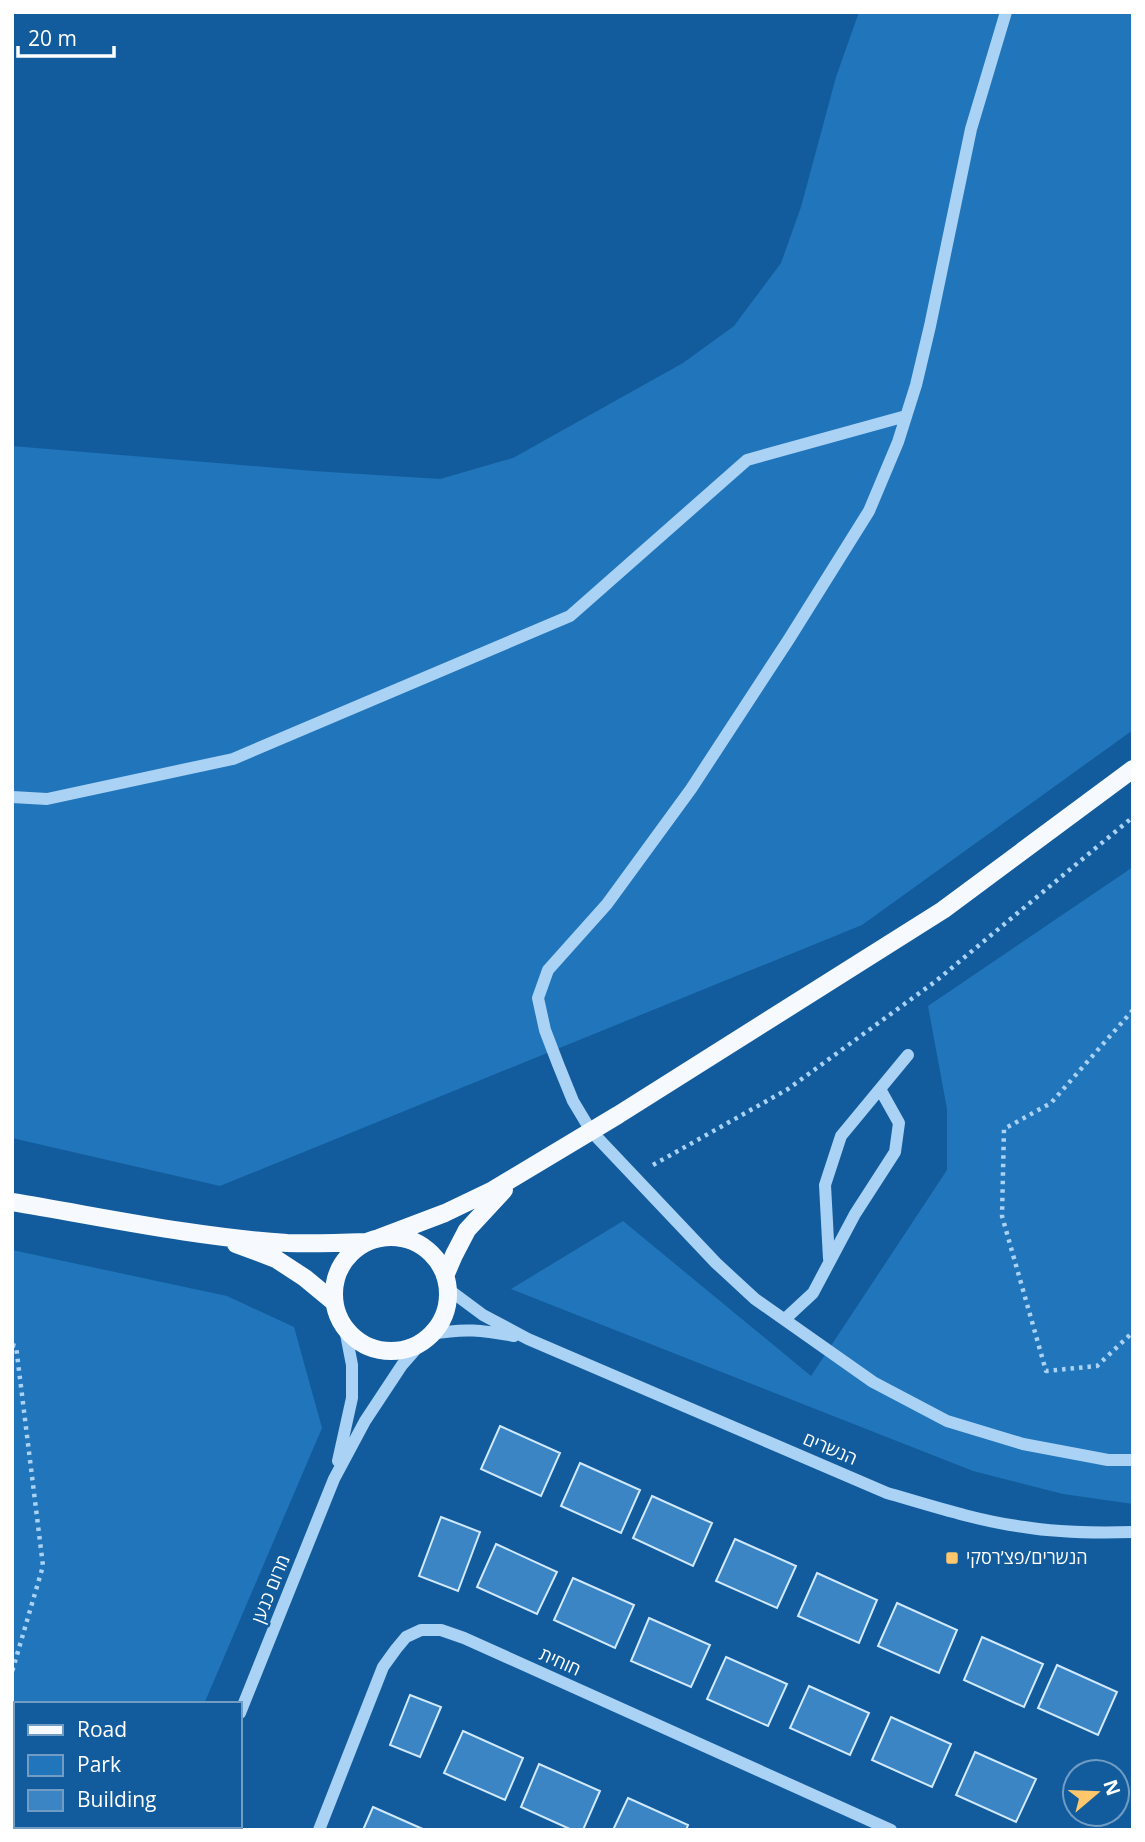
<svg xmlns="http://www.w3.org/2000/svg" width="1145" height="1842" font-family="'Open Sans',Heebo,sans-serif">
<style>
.green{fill:#2175ba}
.building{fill:#3b85c4;stroke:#d1e9fe;stroke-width:2}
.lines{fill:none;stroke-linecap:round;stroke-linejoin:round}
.path{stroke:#a9d2f4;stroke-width:4.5;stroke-dasharray:3.5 5;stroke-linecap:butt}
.minor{stroke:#a9d2f4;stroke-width:12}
.major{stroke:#f6faff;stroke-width:18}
.poi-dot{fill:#ffc76c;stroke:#125c9d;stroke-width:2.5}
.labels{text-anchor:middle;stroke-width:5;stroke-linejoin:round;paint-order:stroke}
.street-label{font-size:18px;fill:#fff;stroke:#125c9d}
.poi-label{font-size:18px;fill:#fff;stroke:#125c9d;text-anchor:start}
</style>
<rect width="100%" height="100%" fill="#125c9d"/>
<path class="green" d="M859,12H1133V730L862,925L220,1186L12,1138V446L313,471L440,479L513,458L683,363L734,326L781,263L801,207L836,77Z
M1133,867V1504L1063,1494L973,1471L511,1289L623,1221L811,1376L947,1170V1109L928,1006Z
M12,1250L227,1296L294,1327L322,1428L204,1704H16V1826H152L151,1830H12Z"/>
<path class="building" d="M500,1426L560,1453L541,1496L481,1469Z
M580,1463L640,1490L621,1533L561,1506Z
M652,1496L712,1523L693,1566L633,1538Z
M441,1517L480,1532L458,1591L419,1576Z
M735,1539L796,1566L777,1608L716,1581Z
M496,1544L557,1572L537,1614L477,1587Z
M817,1573L877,1600L859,1643L798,1616Z
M573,1578L634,1605L615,1648L554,1620Z
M897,1603L957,1630L939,1673L878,1646Z
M649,1618L710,1645L691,1687L631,1661Z
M982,1637L1043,1664L1024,1707L964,1680Z
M726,1657L787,1684L768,1726L707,1699Z
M1057,1665L1117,1692L1098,1735L1038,1708Z
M809,1686L869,1713L850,1755L790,1728Z
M410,1695L441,1707L420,1757L390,1745Z
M891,1717L951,1744L932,1787L872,1760Z
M463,1731L523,1758L505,1800L444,1773Z
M975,1752L1036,1779L1016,1822L956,1795Z
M539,1764L600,1791L583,1830H572L521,1807Z
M628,1798L688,1825L686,1830H613Z
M373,1807L425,1830H363Z"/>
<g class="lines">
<path class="path" d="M1133,1010L1051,1103L1004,1129L1002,1216L1046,1371L1097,1366L1133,1332
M653,1165L788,1089L936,981L1133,817
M12,1345L16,1346L43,1566L12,1672"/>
<path class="minor" d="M1006,12L971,129L930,326L916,385L898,442L869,511L789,639L691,789L607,904L548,970L538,998L545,1030L558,1064L573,1101L591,1131L716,1263L755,1299L873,1382L947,1421L1023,1444L1108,1460H1133
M12,797L47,799L233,759L570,616L747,460L906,416
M829,1259L825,1185L841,1136L908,1055
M448,1289L483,1315L528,1339L887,1493C932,1506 978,1521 1024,1527C1060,1533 1096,1533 1133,1532
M785,1319L813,1293L855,1214L895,1152L899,1123L880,1089
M431,1334C464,1328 482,1330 514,1336
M338,1461L352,1398V1365L345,1329
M240,1713L334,1479L365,1421L402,1365L423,1341
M193,1830L194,1826
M319,1830L383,1667L396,1649L406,1637L421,1630H441L464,1638L891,1830"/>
<path class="major" d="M12,1202C103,1217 194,1237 287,1243C313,1244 340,1243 367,1242
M334 1294a57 57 0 1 1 114 0a57 57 0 1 1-114 0Z
M379,1238L445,1213L493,1190L618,1115L943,910L1133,769
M236,1244L276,1259L305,1278L334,1302
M445,1276L454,1255L467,1230L504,1190"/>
</g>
<rect class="poi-dot" x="945" y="1551" width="14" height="14" rx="3.5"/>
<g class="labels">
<g class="street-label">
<text transform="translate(830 1449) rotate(23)" y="6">הנשרים</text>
<text transform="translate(271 1589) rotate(-68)" y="6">מרום כנען</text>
<text transform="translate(560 1662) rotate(24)" y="6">חוחית</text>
</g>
<g class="poi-label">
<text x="966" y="1564">הנשרים/פצ׳רסקי</text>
</g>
</g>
<rect width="1145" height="1842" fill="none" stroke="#ffffff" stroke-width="28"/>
<rect x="14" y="1702" width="228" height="126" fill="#125c9d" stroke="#719dc4" stroke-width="2"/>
<rect x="28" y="1725" width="35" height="10" fill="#f6faff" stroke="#719dc4" stroke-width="2"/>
<text x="77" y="1737" font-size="21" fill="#ffffff">Road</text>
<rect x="28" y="1755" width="35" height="21" fill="#2175ba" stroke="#719dc4" stroke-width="2"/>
<text x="77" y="1772" font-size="21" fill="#ffffff">Park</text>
<rect x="28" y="1790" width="35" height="21" fill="#3b85c4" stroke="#719dc4" stroke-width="2"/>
<text x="77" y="1807" font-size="21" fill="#ffffff">Building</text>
<g transform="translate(1096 1793) rotate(71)"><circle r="33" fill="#125c9d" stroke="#719dc4" stroke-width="2"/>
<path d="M0-5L12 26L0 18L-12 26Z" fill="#ffc76c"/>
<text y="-10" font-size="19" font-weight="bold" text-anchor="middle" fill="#ffffff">N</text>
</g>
<path d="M18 46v10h96v-10" fill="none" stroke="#ffffff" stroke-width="3.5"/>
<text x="28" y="46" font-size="21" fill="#ffffff" stroke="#125c9d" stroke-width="5" paint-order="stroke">20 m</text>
</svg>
